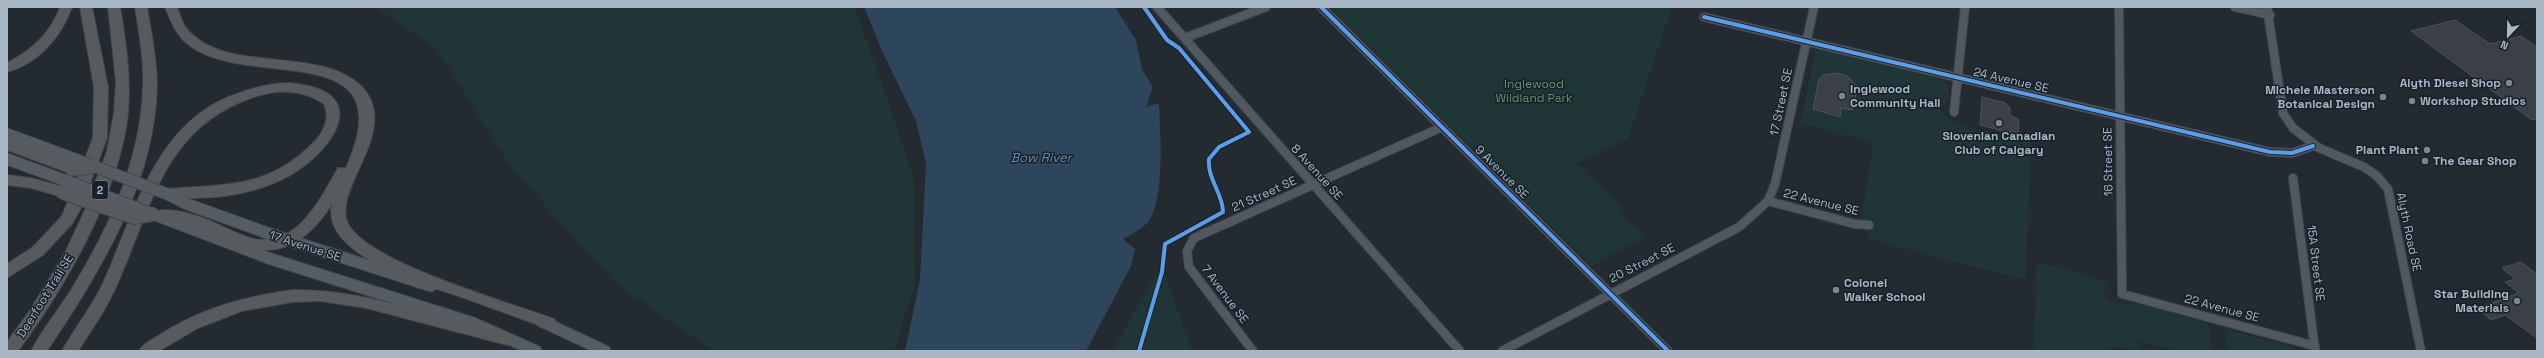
<svg xmlns="http://www.w3.org/2000/svg" width="2544" height="358" font-family="'Space Grotesk',sans-serif">
<style>
.green{fill:#203536}
.water{fill:#2e465b}
.building{fill:#3a4045;stroke:#4a5259}
.lines{fill:none;stroke-linecap:round;stroke-linejoin:round}
.street-casing{stroke:#40464b;stroke-width:10}
.secondary-casing{stroke:#40464b;stroke-width:13}
.highway-casing{stroke:#3f464d;stroke-width:2}
.street{stroke:#525860;stroke-width:8}
.secondary{stroke:#565c64;stroke-width:11}
.highway{fill:#585b5e;fill-rule:evenodd}
.secondary-bridge-casing{stroke:#40464b;stroke-width:13;stroke-linecap:butt}
.highway-bridge-casing{stroke:#3f464d;stroke-width:16;stroke-linecap:butt}
.secondary-bridge{stroke:#565c64;stroke-width:11}
.highway-bridge{stroke:#585b5e;stroke-width:14}
.cycleway-casing{stroke:#17212b;stroke-width:6}
.cycleway{stroke:#5a9eea;stroke-width:4}
.poi-dot{fill:#7b8690;stroke:#17212b;stroke-width:1.5}
.labels{text-anchor:middle;stroke-width:3;stroke-linejoin:round;paint-order:stroke}
.shield{fill:#17212b;stroke:#7e8a96;stroke-width:1}
.shield-label{font-size:11px;font-weight:bold;fill:#aab7c4}
.street-label{font-size:12px;fill:#aab7c4;stroke:#17212b}
.poi-label{font-size:12px;font-weight:bold;fill:#aab7c4;stroke:#17212b;text-anchor:end}
.park-label{font-size:12px;fill:#619567;stroke:#17212b}
.water-label{font-size:13px;font-style:italic;fill:#688caa;stroke:#17212b}
</style>
<rect width="100%" height="100%" fill="#232a30"/>
<path class="green" d="M376,7H855L913,174L915,284L894,351H713L614,282L512,169L437,49Z
M1329,7H1672L1628,139L1576,164L1626,210L1620,213L1646,237L1591,266Z
M1821,50L1940,79C1953,86 1951,99 1941,107L1940,111C1955,128 2009,136 2032,141L2025,280L1869,239L1862,215L1873,143L1800,123L1816,51Z
M2037,262L2106,281C2106,287 2101,291 2107,297C2114,305 2124,303 2133,304C2158,306 2185,318 2209,324L2211,351H2176L2140,341V351L2118,347L2104,351H2033Z
M1163,268L1192,351H1112L1148,288Z
M2225,329L2290,346L2297,351H2227Z"/>
<path class="water" d="M864,7H1115L1136,40L1142,69L1153,87L1146,107L1159,103C1160,129 1166,205 1146,224C1140,230 1131,234 1123,239L1135,249L1131,266L1086,351H905L920,280L926,163L916,121L884,55Z"/>
<path class="building" d="M2455,20L2490,44L2521,36L2537,47V119L2532,120L2411,31Z
M1835,73L1847,76L1858,87L1852,110L1841,108L1840,117L1813,109L1819,79L1824,75Z
M1982,97L2006,103V106L2010,107V115L2019,120L2018,135L1980,125Z
M2521,262L2537,274V338L2505,315L2491,320L2477,308L2519,293L2505,282L2515,279L2502,268Z"/>
<g class="lines">
<g class="street-casing">
<path id="street" d="M1157,7L1460,351
M1321,7L1668,351
M2119,7L2122,294L2315,346
M2235,7L2270,15
M2267,7L2283,113L2293,128L2319,148L2364,167L2377,176L2388,189L2421,351
M1704,17L2270,152L2292,153L2313,146
M1185,38L1266,7
M1954,112L1965,7
M2293,178L2315,350
M1768,201L1855,224L1869,225
M1253,351L1189,267L1187,251L1194,238L1442,127
M1502,351L1739,227L1768,201L1775,184L1814,7"/>
</g>
<g class="secondary-casing">
<path id="secondary" d="M7,134L75,159
M7,159L67,181
M167,194L187,204L270,234L431,286
M158,216L271,259L473,323L536,351
M541,321L605,351"/>
</g>
<g class="highway-casing">
<path id="highway" d="M60,7H72C62,36 38,64 7,72V63C32,50 50,34 60,7Z
M80,7H92L108,87L107,138L81,208L72,224L43,255L7,278V264L33,247L62,216L93,138L94,87Z
M108,7H120C126,42 131,77 128,113C120,192 65,288 18,351H7V342L31,309L65,253L85,210L107,151L114,113L116,82Z
M135,7H147C151,33 157,59 157,85C155,184 100,271 47,351H31C43,328 61,307 74,285C111,224 141,158 143,86C144,59 139,33 135,7Z
M165,7H177C180,14 182,24 187,29C224,74 316,46 359,84C407,128 326,192 350,227C376,265 508,302 554,319L557,323L554,327L549,329L544,327C516,317 488,307 461,297C426,285 320,255 332,204C307,243 278,261 233,243C218,237 203,229 188,223C176,220 164,223 152,220L150,216L152,212C165,208 181,211 194,215C213,220 231,232 250,238C296,250 319,201 338,168H346C404,37 255,89 193,48C177,38 172,24 165,7Z
M289,83C379,90 331,156 281,180C253,193 223,198 192,198C182,198 171,200 162,198L160,194L162,190L167,189C226,184 268,189 314,142C324,132 330,118 324,104C302,89 278,89 254,97C165,127 153,203 119,280C109,305 93,328 78,351H62C75,327 93,306 104,281C136,210 156,120 239,93C256,87 271,83 289,83Z
M7,140L77,165L79,169L72,174L7,150Z
M7,175L31,178L67,188L69,192L62,197L31,188L7,185Z
M293,290C369,289 434,319 507,333L512,335L515,339L512,343L507,345L366,308L320,301L293,302L242,311L198,328L159,351H139C143,344 151,340 158,336C199,309 246,296 293,290Z"/>
</g>
<use href="#street" class="street"/>
<use href="#secondary" class="secondary"/>
<use href="#highway" class="highway"/>
<g class="secondary-bridge-casing">
<path id="secondary-bridge" d="M75,159L167,194
M67,181L152,214"/>
</g>
<g class="highway-bridge-casing">
<path id="highway-bridge" d="M72,169L94,166
M62,192L134,217L152,214"/>
</g>
<use href="#secondary-bridge" class="secondary-bridge"/>
<use href="#highway-bridge" class="highway-bridge"/>
<g class="cycleway-casing">
<path id="cycleway" d="M1321,7L1668,351
M1704,17L2270,152L2292,153L2313,146
M1139,351L1162,272L1165,244L1223,212C1223,193 1207,179 1209,159L1219,147L1249,132L1179,48L1167,40L1144,7"/>
</g>
<use href="#cycleway" class="cycleway"/>
</g>
<g class="poi-dot">
<circle cx="2509" cy="83" r="4"/>
<circle cx="1842" cy="96" r="4"/>
<circle cx="2383" cy="97" r="4"/>
<circle cx="2412" cy="101" r="4"/>
<circle cx="1999" cy="123" r="4"/>
<circle cx="2427" cy="150" r="4"/>
<circle cx="2425" cy="161" r="4"/>
<circle cx="1836" cy="290" r="4"/>
<circle cx="2517" cy="301" r="4"/>
</g>
<g class="labels">
<rect class="shield" x="92" y="181" width="16" height="18" rx="3"/>
<g class="shield-label">
<text x="100" y="194">2</text>
</g>
<g class="street-label">
<text transform="translate(2011 80) rotate(13)" y="4">24 Avenue SE</text>
<text transform="translate(1781 102) rotate(-78)" y="4">17 Street SE</text>
<text transform="translate(2108 162) rotate(-91)" y="4">16 Street SE</text>
<text transform="translate(1317 172) rotate(48)" y="4">8 Avenue SE</text>
<text transform="translate(1502 172) rotate(45)" y="4">9 Avenue SE</text>
<text transform="translate(1264 194) rotate(-24)" y="4">21 Street SE</text>
<text transform="translate(1821 202) rotate(14)" y="4">22 Avenue SE</text>
<text transform="translate(2409 232) rotate(78)" y="4">Alyth Road SE</text>
<text transform="translate(305 246) rotate(18)" y="4">17 Avenue SE</text>
<text transform="translate(1642 263) rotate(-27)" y="4">20 Street SE</text>
<text transform="translate(2316 263) rotate(83)" y="4">15A Street SE</text>
<text transform="translate(1225 294) rotate(53)" y="4">7 Avenue SE</text>
<text transform="translate(45 296) rotate(-58)" y="4">Deerfoot Trail SE</text>
<text transform="translate(2222 308) rotate(15)" y="4">22 Avenue SE</text>
</g>
<g class="poi-label">
<text x="2501" y="87">Alyth Diesel Shop</text>
<text x="1850" y="93" text-anchor="start">Inglewood<tspan x="1850" dy="14">Community Hall</tspan></text>
<text x="2375" y="94">Michele Masterson<tspan x="2375" dy="14">Botanical Design</tspan></text>
<text x="2420" y="105" text-anchor="start">Workshop Studios</text>
<text x="1999" y="140" text-anchor="middle">Slovenian Canadian<tspan x="1999" dy="14">Club of Calgary</tspan></text>
<text x="2419" y="154">Plant Plant</text>
<text x="2433" y="165" text-anchor="start">The Gear Shop</text>
<text x="1844" y="287" text-anchor="start">Colonel<tspan x="1844" dy="14">Walker School</tspan></text>
<text x="2509" y="298">Star Building<tspan x="2509" dy="14">Materials</tspan></text>
</g>
<g class="park-label">
<text x="1534" y="88">Inglewood<tspan x="1534" dy="14">Wildland Park</tspan></text>
</g>
<g class="water-label">
<text x="1041" y="162">Bow River</text>
</g>
</g>
<rect width="2544" height="358" fill="none" stroke="#aab7c4" stroke-width="16"/>
<g transform="translate(2508 36) rotate(202)" stroke="#17212b" stroke-width="3" paint-order="stroke">
<path d="M0-3L7 15L0 10L-7 15Z" fill="#aab7c4"/>
<text y="-6" font-size="11" font-weight="bold" text-anchor="middle" fill="#aab7c4">N</text>
</g>
</svg>
